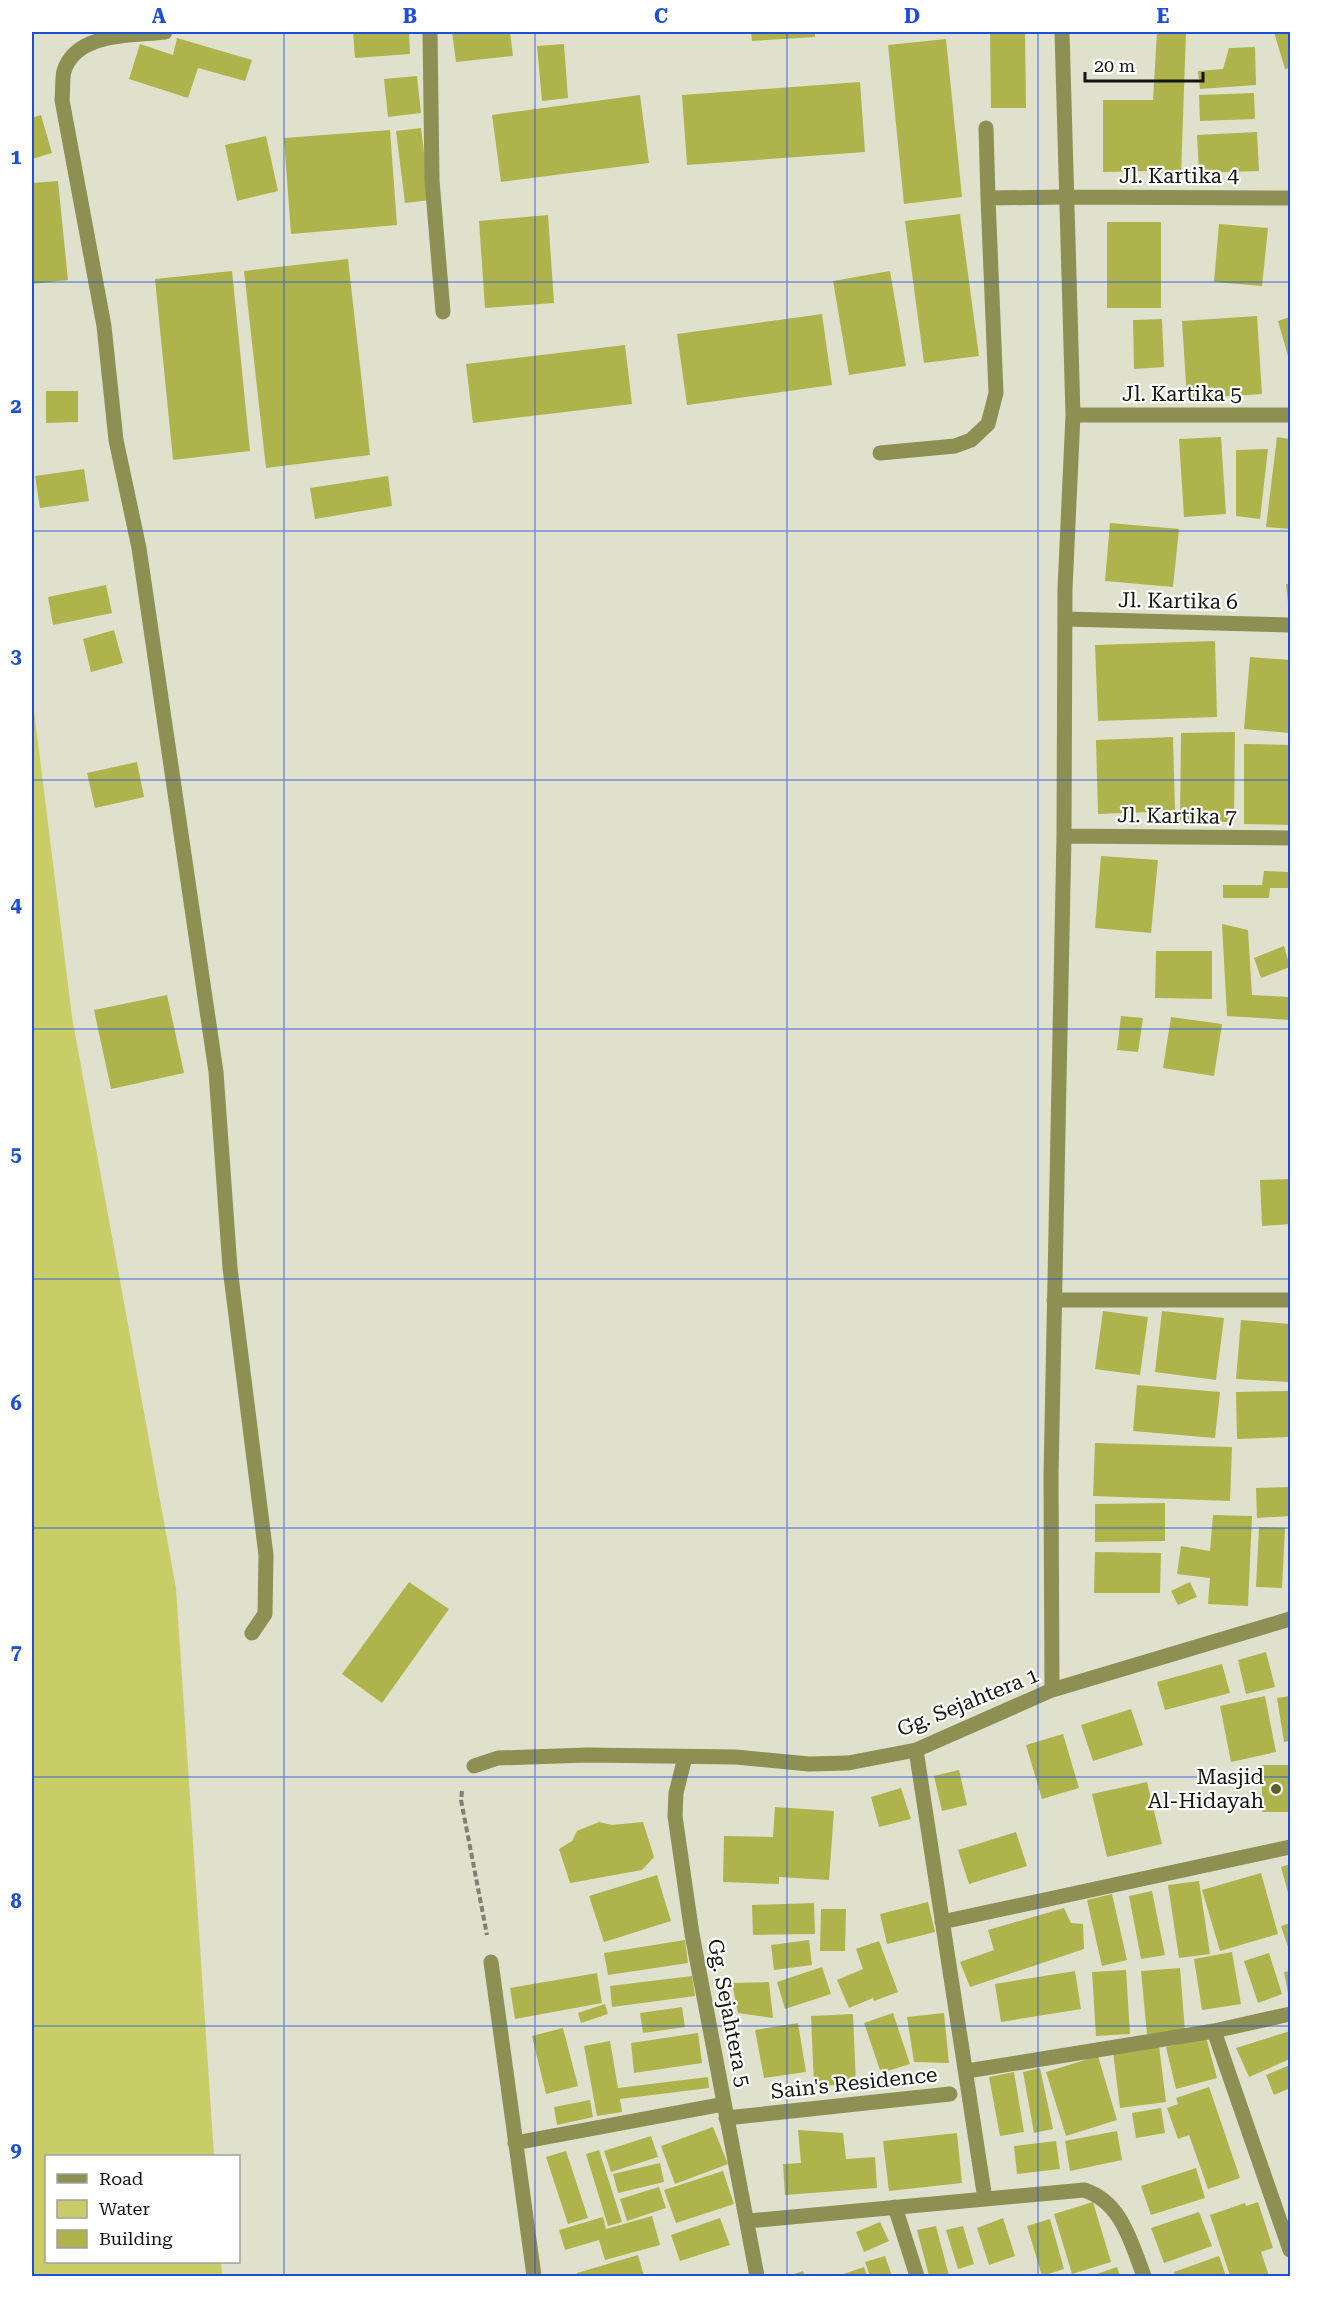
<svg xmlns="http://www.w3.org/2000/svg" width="1322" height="2308" font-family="'Roboto Serif',serif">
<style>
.water{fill:#c9cd67}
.building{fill:#afb34c}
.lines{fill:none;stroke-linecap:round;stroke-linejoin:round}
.path{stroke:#7e8072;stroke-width:4;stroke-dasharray:6 3;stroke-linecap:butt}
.lane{stroke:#8d9052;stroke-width:15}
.street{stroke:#8d9052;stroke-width:15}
.grid{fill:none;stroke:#1d4ed8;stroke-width:1.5;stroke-opacity:0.55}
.poi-dot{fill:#5e602d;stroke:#fff;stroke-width:2}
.labels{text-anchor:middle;stroke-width:4.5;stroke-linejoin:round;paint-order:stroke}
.street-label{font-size:21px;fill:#14150e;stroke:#fff}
.poi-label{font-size:21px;fill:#14150e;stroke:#fff;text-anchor:end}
.neatline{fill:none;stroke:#1d4ed8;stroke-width:2}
.grid-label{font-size:20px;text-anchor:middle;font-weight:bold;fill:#1d4ed8}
</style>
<rect width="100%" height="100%" fill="#dfe1cd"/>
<path class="water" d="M32,694L72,1017L176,1588L214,2156H46V2262H221L222,2276H32Z"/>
<path class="building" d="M353,32H409L410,54L355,58Z
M452,32H510L513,56L456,62Z
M751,32H815V37L752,41Z
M990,32H1025L1026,108H991Z
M1157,32H1186L1181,175L1148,171L1103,172V100H1153Z
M1274,32H1290V68L1285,69Z
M177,38L252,60L245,81L198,68L188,98L129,79L140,44L173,55Z
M946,39L962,197L904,204L888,45Z
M564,44L568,98L542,101L537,46Z
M1255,47L1256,85L1200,89L1198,71L1223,69L1229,48Z
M417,76L421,113L388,117L384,79Z
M860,82L865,152L687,165L682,95Z
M1254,93L1255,119L1200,121L1199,95Z
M640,95L649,163L501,182L492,115Z
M41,115L52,153L32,159V118Z
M421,128L430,200L405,203L396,131Z
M390,130L397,225L291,234L284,138Z
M1257,132L1259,171L1199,173L1197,135Z
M266,136L278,191L237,201L225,145Z
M58,181L68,280L32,284V183Z
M960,214L979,356L924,363L905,221Z
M548,215L554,303L485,308L479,221Z
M1107,222H1161V308H1107Z
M1219,224L1268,228L1262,286L1214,282Z
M348,259L370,455L266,468L244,271Z
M232,271L250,451L173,460L155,279Z
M890,271L906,366L849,375L833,281Z
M822,314L832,385L687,405L677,334Z
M1257,316L1262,394L1187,399L1182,321Z
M1290,317V363L1278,321Z
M1162,319L1164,367L1134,369L1133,320Z
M625,345L632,404L473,423L466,364Z
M46,391H78V422L46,423Z
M1221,437L1226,514L1184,517L1179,439Z
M1277,437L1290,439V529L1266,527Z
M1268,449L1260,519L1236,516V450Z
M84,469L89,501L40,508L35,476Z
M388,476L392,506L315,519L310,488Z
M1110,523L1179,529L1173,587L1105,581Z
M1286,584H1290V601L1288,602Z
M106,585L112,613L53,625L48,597Z
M114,630L123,663L91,672L83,639Z
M1215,641L1217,717L1098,721L1095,645Z
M1250,657L1290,660V733L1244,729Z
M1235,732L1234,822H1180L1181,733Z
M1173,737L1175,811L1098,814L1096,740Z
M1244,744L1290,745V825L1244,824Z
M137,762L144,797L95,808L87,773Z
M1101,856L1158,860L1151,933L1095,928Z
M1264,871L1290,872V888H1270L1269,898H1223V885H1262Z
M1222,924L1248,930L1252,995L1290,997V1020L1227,1016Z
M1284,946L1290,967L1261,978L1254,958Z
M1156,951H1212V999L1155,998Z
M167,995L184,1073L111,1089L94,1010Z
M1121,1016L1143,1018L1138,1052L1117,1050Z
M1171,1017L1222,1024L1214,1076L1163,1068Z
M1290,1179V1224L1262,1226L1260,1180Z
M1103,1311L1148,1317L1140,1375L1095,1369Z
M1162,1311L1224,1318L1216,1380L1155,1372Z
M1241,1320L1290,1324V1382L1236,1379Z
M1137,1385L1220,1392L1215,1438L1133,1431Z
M1290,1391V1437L1237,1439L1236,1392Z
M1095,1443L1232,1447L1230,1501L1093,1496Z
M1290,1487V1516L1257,1518L1256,1488Z
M1165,1503V1541L1095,1542V1504Z
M1213,1515L1252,1516L1248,1606L1208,1604L1210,1578L1177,1574L1181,1546L1210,1551Z
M1259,1527L1285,1528L1282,1588L1256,1587Z
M1095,1552L1161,1553L1160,1593H1094Z
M409,1582L449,1609L382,1703L342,1674Z
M1190,1582L1197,1597L1178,1605L1171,1591Z
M1266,1652L1275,1687L1246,1694L1238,1660Z
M1222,1664L1230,1693L1165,1710L1157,1682Z
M1265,1696L1276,1752L1231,1762L1220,1706Z
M1290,1696V1741L1284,1742L1277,1698Z
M1131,1709L1143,1745L1093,1761L1081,1725Z
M1063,1734L1079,1788L1042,1799L1026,1745Z
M1262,1765H1290V1812H1262Z
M959,1770L967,1805L942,1811L934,1776Z
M1147,1782L1162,1844L1107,1857L1092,1794Z
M901,1788L911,1819L879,1827L871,1797Z
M775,1807L834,1811L829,1880L779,1877V1884L723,1882L724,1836L773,1837Z
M599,1822L612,1825L643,1822L654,1857L642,1870L570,1883L559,1849L572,1841L577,1831Z
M1016,1832L1027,1866L969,1884L958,1850Z
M1290,1864V1900L1281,1867Z
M1261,1873L1278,1934L1220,1951L1202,1890Z
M657,1875L671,1921L604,1942L589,1896Z
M1199,1881L1210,1954L1179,1958L1168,1885Z
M1152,1891L1165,1955L1141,1959L1129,1896Z
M1112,1894L1127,1960L1102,1966L1087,1900Z
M928,1902L935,1932L887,1944L880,1914Z
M814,1903L815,1934L753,1935L752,1905Z
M1064,1908L1071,1923L1083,1924L1084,1949L970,1987L960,1962L994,1950L988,1930Z
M821,1909H846L845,1951H820Z
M1290,1923V1953L1281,1926Z
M685,1940L688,1963L608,1975L604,1953Z
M809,1940L812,1965L774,1970L771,1945Z
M879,1941L898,1992L874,2001L873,1998L849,2008L837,1980L863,1969L856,1949Z
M1232,1952L1241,2004L1202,2010L1194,1959Z
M1269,1953L1282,1994L1258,2003L1244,1961Z
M822,1967L831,1994L785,2009L777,1982Z
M1180,1968L1185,2031L1147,2034L1141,1971Z
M1126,1970L1130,2034L1096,2036L1092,1972Z
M1075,1971L1081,2009L1001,2022L995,1984Z
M1290,1971V1997L1289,1998L1284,1972Z
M597,1973L602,2003L515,2019L510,1988Z
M692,1976L695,1996L612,2007L610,1986Z
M769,1982L773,2018L738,2013L732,1983Z
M605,2004L608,2014L581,2023L578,2013Z
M682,2007L685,2027L643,2033L640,2013Z
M893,2013L910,2064L881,2073L864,2023Z
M944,2013L949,2063L914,2062L907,2017Z
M853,2014L856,2084L814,2086L811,2016Z
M798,2023L806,2072L764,2078L755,2030Z
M563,2028L578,2086L546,2094L532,2036Z
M1290,2031V2059L1249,2077L1236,2048Z
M698,2033L702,2063L634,2073L631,2043Z
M1206,2037L1217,2078L1176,2089L1166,2047Z
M610,2041L618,2088L708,2077L709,2088L620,2099L622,2112L597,2116L584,2046Z
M1159,2046L1166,2102L1120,2108L1113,2052Z
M1098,2056L1117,2120L1066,2136L1046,2072Z
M1290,2065V2088L1274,2095L1266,2075Z
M1040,2068L1053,2129L1034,2133L1023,2072Z
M1014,2072L1024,2132L1000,2136L989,2077Z
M1209,2087L1240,2178L1208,2189L1189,2135L1178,2139L1167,2108L1178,2104L1176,2098Z
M590,2100L593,2117L557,2125L554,2107Z
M1161,2108L1165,2133L1136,2138L1132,2113Z
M713,2127L728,2164L675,2184L661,2146Z
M798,2130L843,2133L846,2159L875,2157L877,2188L785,2195L783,2164L801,2163Z
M1117,2131L1122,2160L1070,2171L1065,2141Z
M957,2133L962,2183L889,2191L883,2141Z
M651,2136L658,2157L611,2172L604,2151Z
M1056,2141L1060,2169L1017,2174L1014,2146Z
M599,2150L622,2222L608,2226L586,2154Z
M566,2151L588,2218L568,2224L546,2157Z
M660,2163L664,2182L618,2193L613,2174Z
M1196,2168L1205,2198L1151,2215L1141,2186Z
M723,2171L734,2204L676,2223L664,2190Z
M659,2187L666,2208L627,2221L620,2199Z
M1093,2202L1111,2262L1072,2274L1054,2214Z
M1258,2202L1273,2248L1261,2252L1269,2276H1230L1210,2215L1245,2203L1246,2206Z
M1199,2212L1212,2246L1164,2263L1151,2228Z
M652,2216L660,2245L605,2260L599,2240L565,2250L559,2230L603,2217L606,2229Z
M720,2218L730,2245L680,2261L671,2235Z
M1003,2218L1015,2256L989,2265L977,2228Z
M1050,2219L1064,2269L1042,2276L1027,2226Z
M880,2222L889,2241L864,2252L856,2232Z
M936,2226L949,2276H929L917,2230Z
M963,2226L974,2264L958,2269L946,2230Z
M638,2255L644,2276H578L577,2273Z
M885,2256L892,2276H870L865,2262Z
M1219,2256L1226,2276H1175L1174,2272Z
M864,2267L867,2276H838Z
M1117,2267L1120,2276H1091Z
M803,2271L805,2276H788Z"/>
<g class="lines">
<path class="path" d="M462,1791L461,1800L487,1935"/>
<path class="lane" d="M430,32L432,180L443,312
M986,128L988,198
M880,453L955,446L971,440L988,424L996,393L988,198L1066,197
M726,2118L950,2094"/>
<path class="street" d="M165,32C132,36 76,32 64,71C62,79 63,91 62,100L104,326L116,440L139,548L216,1072L230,1268L266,1555L265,1614L252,1633
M1066,197L1290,198
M1073,415H1290
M1065,619L1290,625
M1064,836L1290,838
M1054,1300H1290
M1052,1690L1051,1476L1064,836L1065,589L1073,415L1062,32
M916,1750L985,2199
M685,1757L676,1793L675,1816L692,1934L757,2276
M474,1766L498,1758L587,1755L736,1757L809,1764L848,1763L916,1750L1052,1690L1290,1619
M942,1922L1290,1847
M491,1962L534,2276
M1214,2031L1290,2250
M967,2071L1214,2031L1290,2014
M515,2143L724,2104
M895,2207L917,2276
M748,2221L1084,2190C1122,2202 1131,2243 1144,2276"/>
</g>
<path class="grid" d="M284,32V2276M535,32V2276M787,32V2276M1038,32V2276M32,282H1290M32,531H1290M32,780H1290M32,1029H1290M32,1279H1290M32,1528H1290M32,1777H1290M32,2026H1290"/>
<circle class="poi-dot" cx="1276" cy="1789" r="6"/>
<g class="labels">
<g class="street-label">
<text x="1179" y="183">Jl. Kartika 4</text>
<text x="1182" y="401">Jl. Kartika 5</text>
<text transform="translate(1178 601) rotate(1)" y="7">Jl. Kartika 6</text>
<text transform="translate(1177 816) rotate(1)" y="7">Jl. Kartika 7</text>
<text transform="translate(968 1702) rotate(-22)" y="7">Gg. Sejahtera 1</text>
<text transform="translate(729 2013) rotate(79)" y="7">Gg. Sejahtera 5</text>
<text transform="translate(854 2083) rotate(-6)" y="7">Sain's Residence</text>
</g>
<g class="poi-label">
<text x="1264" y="1784">Masjid<tspan x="1264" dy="24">Al-Hidayah</tspan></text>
</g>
</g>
<rect width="1322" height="2308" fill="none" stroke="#ffffff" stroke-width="66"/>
<rect x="45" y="2155" width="195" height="108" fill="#ffffff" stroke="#a1a19f" stroke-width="1.5"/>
<rect x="57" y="2174" width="30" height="9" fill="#8d9052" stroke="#a1a19f" stroke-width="1.5"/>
<text x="99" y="2185" font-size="18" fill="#14150e">Road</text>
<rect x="57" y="2200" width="30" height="18" fill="#c9cd67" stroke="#a1a19f" stroke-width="1.5"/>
<text x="99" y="2215" font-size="18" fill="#14150e">Water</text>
<rect x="57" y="2230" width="30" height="18" fill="#afb34c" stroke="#a1a19f" stroke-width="1.5"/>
<text x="99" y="2245" font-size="18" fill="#14150e">Building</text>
<path d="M1085 72v9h118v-9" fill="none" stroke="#14150e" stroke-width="3"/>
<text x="1094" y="72" font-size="18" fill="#14150e" stroke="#ffffff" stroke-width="4.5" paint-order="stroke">20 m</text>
<rect x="33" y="33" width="1256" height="2242" class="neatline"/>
<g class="grid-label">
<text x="159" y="23">A</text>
<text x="410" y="23">B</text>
<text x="661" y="23">C</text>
<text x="912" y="23">D</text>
<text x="1163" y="23">E</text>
<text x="16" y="164">1</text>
<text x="16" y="413">2</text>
<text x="16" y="663">3</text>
<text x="16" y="912">4</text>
<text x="16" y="1161">5</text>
<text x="16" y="1410">6</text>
<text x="16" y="1659">7</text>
<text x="16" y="1908">8</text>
<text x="16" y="2157">9</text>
</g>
</svg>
